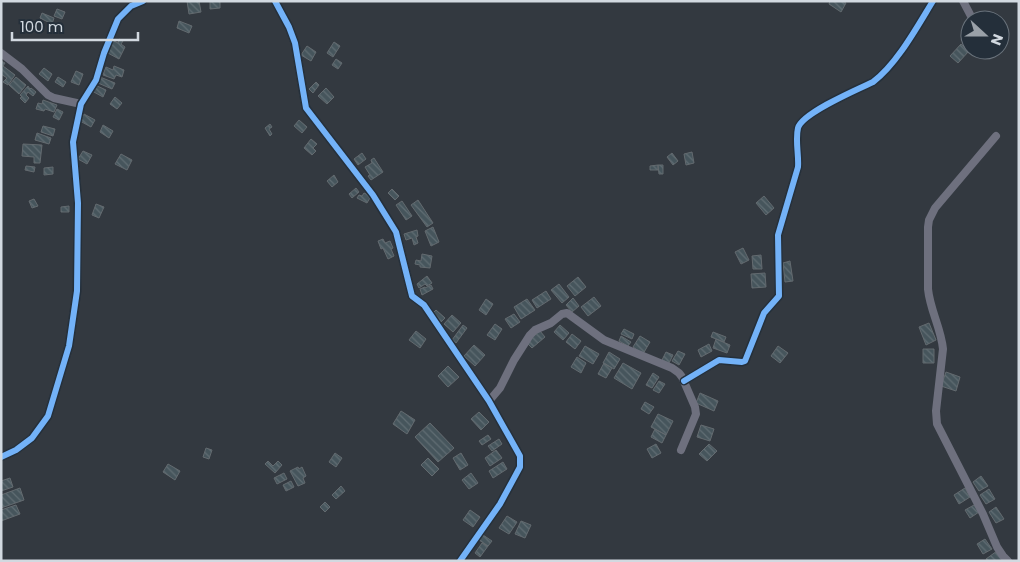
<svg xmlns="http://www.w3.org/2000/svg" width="1020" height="562" font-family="Poppins,sans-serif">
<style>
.building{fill:url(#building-back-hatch);stroke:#636a6f}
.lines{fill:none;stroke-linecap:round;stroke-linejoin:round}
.minor{stroke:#6e707e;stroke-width:8}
.cycleway-casing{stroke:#242f3a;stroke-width:9}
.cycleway{stroke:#73b2f8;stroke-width:6}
</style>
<defs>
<pattern id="building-back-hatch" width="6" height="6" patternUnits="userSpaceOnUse" patternTransform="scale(1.25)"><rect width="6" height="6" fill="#46555c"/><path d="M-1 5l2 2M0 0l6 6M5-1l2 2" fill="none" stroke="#606d73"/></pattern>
</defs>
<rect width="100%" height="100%" fill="#333940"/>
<path class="building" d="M187,1H199L201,12L189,14Z
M210,1H220V8L210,9Z
M830,1H842L846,3L841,12L829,4Z
M57,9L65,12L62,19L54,16Z
M42,13L54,18L52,24L40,18Z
M179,21L192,26L189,33L177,28Z
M969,29L970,30V47L961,40Z
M119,39L123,41L121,44L125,47L119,59L106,52L112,40L118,43Z
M334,42L340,46L333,57L327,53Z
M961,44L969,51L958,63L950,56Z
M307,46L316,52L311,61L301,55Z
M336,59L342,63L338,69L332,65Z
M1,61L5,63L3,66L15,75L8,85L3,82L7,78L1,74Z
M114,66L124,70L122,77L116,75L114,79L103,75L106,67L113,70Z
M44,68L52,74L48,81L39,74Z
M76,71L83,74L79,85L71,82Z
M16,77L26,85L19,94L9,85Z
M58,77L66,82L63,87L55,82Z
M100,77L115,83L112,89L98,83Z
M316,82L319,85L313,93L309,89Z
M95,85L106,90L103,97L92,91Z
M28,86L30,89L31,88L36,92L33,96L28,92L26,95L29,98L25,103L20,98L22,97L20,95Z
M326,88L334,97L327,104L318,96Z
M115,97L122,103L117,109L110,104Z
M43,100L57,105L54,112L45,109L44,111L36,109L38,103L42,104Z
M57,109L63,112L59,120L53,117Z
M84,114L95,120L91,127L80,121Z
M299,120L307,127L302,133L294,126Z
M270,124L272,127L269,129L272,134L270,136L265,128Z
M103,125L113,131L109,138L100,132Z
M43,126L55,129L53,136L41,132Z
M37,133L51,138L49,144L35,140Z
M311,139L317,144L313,148L316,151L312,155L304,148Z
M23,144L42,145L40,163H34V157L22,156Z
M83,151L92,155L87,164L78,159Z
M692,152L694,163L686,165L684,154Z
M362,153L366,159L358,165L354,159Z
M672,153L678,161L673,165L667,157Z
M121,154L132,160L127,170L115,164Z
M374,158L383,172L371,180L368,176L370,175L365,167L372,163L371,160Z
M658,165V170H650V166Z
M658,165H663V174H659Z
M26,166L35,167L34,172L25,170Z
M53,167V174L44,175V168Z
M334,175L338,182L332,187L327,181Z
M356,188L359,192L352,198L349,194Z
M392,189L399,196L395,200L388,193Z
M364,193L371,196L367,203L357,198L359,195L362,196Z
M764,196L774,208L766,215L756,203Z
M34,199L38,206L32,208L29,201Z
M418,200L433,223L427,227L411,205Z
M402,201L412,216L406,220L396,205Z
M96,204L104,207L99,218L92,215Z
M69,206V212H61V207Z
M433,227L439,242L431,246L425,231Z
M417,230L418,236L416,237L418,243L414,245L412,238L406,240L404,234Z
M383,239L385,243L390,241L393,248L391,249L394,256L388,259L383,248L381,249L378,241Z
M743,248L749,260L741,264L735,252Z
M422,254L432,256L430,268L420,267V265L415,264L416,260L421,261Z
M761,255L762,269H753L752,256Z
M790,261L793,281L785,282L783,263Z
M765,273L766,287L752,288L751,274Z
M427,276L432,283L427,286L425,284L419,288L417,284Z
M578,277L586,287L575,296L567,286Z
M559,284L569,297L562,303L551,290Z
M431,285L433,289L422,295L420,289L425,287V288Z
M546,291L551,299L537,308L532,300Z
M594,297L601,306L588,316L581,307Z
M573,298L579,306L572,312L566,305Z
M486,299L493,304L486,315L479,310Z
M527,299L535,310L521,319L514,307Z
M436,310L445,318L441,322L433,313Z
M514,314L520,322L511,328L505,319Z
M452,315L461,323L453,332L444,324Z
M929,323L936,340L926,345L919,327Z
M495,324L502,329L495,340L487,335Z
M463,325L467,328L456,343L452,340Z
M560,325L569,333L563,340L554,332Z
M624,329L634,334L632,339L621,334Z
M416,331L426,339L420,348L409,340Z
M540,331L545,337L532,348L526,342Z
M713,332L726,337L724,342L711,337Z
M572,334L581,341L575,349L566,342Z
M621,336L631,342L628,346L619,341Z
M640,336L650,342L643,354L633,347Z
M716,339L730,345L727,353L713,348Z
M709,344L712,351L701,357L698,350Z
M474,345L485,355L475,366L464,356Z
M585,346L599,354L593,364L579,356Z
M778,346L788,353L780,363L771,356Z
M923,349H934V363H923Z
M678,351L685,354L679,365L672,361Z
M609,352L620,359L614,369L603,363Z
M666,352L673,355L669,363L662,360Z
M577,357L586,363L581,373L571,367Z
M604,363L612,368L606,378L598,374Z
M623,363L641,373L632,389L614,378Z
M448,366L459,377L448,387L438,376Z
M946,372L960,377L956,391L941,386Z
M653,373L659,377L652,388L646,385Z
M659,381L665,384L659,393L653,390Z
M700,393L718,401L714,411L696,403Z
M645,402L654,407L649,414L641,409Z
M401,411L415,420L407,434L393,424Z
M479,412L489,422L481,430L471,419Z
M658,414L673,421L666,435L651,427Z
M430,423L454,448L438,462L415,437Z
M701,425L714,429L710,441L697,437Z
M655,429L666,435L662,443L651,437Z
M488,435L491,439L482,445L479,441Z
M499,439L502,444L492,451L488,446Z
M656,444L661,453L652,458L647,449Z
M709,444L717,451L707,461L699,454Z
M206,448L212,450L209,459L203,457Z
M496,450L502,458L490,466L485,458Z
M335,453L342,458L336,467L329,462Z
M461,453L468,465L460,470L453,458Z
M428,458L439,469L432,476L421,465Z
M268,461L273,466L278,461L282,465L275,473L265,464Z
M503,462L507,469L493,478L489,471Z
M168,464L180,471L175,480L163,472Z
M298,467L299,469L302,467L306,476L303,478L305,483L298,486L290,471Z
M284,473L287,479L277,484L274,478Z
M471,473L478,483L469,489L462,480Z
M981,476L988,486L979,491L973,482Z
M10,478L13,487L1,491V481Z
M291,481L294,487L286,491L283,485Z
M341,486L345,491L336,499L332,495Z
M20,488L24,500L1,508V495Z
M965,488L970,497L959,504L954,495Z
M989,489L995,499L986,504L980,495Z
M325,502L330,507L325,512L320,507Z
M16,505L20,514L1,521V510Z
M974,505L979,512L970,518L965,510Z
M996,507L1004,519L996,523L989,512Z
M470,510L480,517L473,527L463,520Z
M507,516L517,522L509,534L499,528Z
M521,521L531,525L525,538L515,534Z
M483,535L492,541L488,546L479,540Z
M985,539L992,549L983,554L977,544Z
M482,543L488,546L480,557L475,553Z
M997,551L1003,560L987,561L986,559Z"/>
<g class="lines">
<path class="minor" d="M275,1L289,27L295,43L306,108L373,195L396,232L412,296L424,305L489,401L520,456V467L500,504L460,561
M963,1L973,20
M1,53L22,69L48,95L54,98L81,104
M996,136L935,208L929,220L928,227V289C930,310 941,328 943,349L936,411L937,424L983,514L997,547L1003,556L1008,561
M684,381L719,360L742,362L745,361L764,313L779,296L778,235L798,167C799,155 795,140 798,128C802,113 858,89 873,82C897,64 917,27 933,1
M489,401L500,388L514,360L530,335L535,330L551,323L562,314L567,313L604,340L672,368L679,373L682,377L695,407L696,414L681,450
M1,457L16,450L32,438L48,416L69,346L77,291L78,203L73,142L81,104L96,80L104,53L118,19L131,6L143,1"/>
<g class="cycleway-casing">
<path id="cycleway" d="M275,1L289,27L295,43L306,108L373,195L396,232L412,296L424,305L489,401L520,456V467L500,504L460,561
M684,381L719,360L742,362L745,361L764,313L779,296L778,235L798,167C799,155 795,140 798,128C802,113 858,89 873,82C897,64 917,27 933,1
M1,457L16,450L32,438L48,416L69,346L77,291L78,203L73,142L81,104L96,80L104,53L118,19L131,6L143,1"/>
</g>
<use href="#cycleway" class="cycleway"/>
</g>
<rect width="1020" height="562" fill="none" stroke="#d2d9e0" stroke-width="5"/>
<g transform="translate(985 35) rotate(111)"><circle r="24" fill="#242f3a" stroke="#6a737c"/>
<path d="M0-4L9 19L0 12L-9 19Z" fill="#9aa1a8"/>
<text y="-8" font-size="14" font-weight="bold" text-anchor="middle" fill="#d2d9e0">N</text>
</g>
<path d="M12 32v8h126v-8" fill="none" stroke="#d2d9e0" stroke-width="2.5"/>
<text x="20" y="32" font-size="15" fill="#d2d9e0" stroke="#242f3a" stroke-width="4" paint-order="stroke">100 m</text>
</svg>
